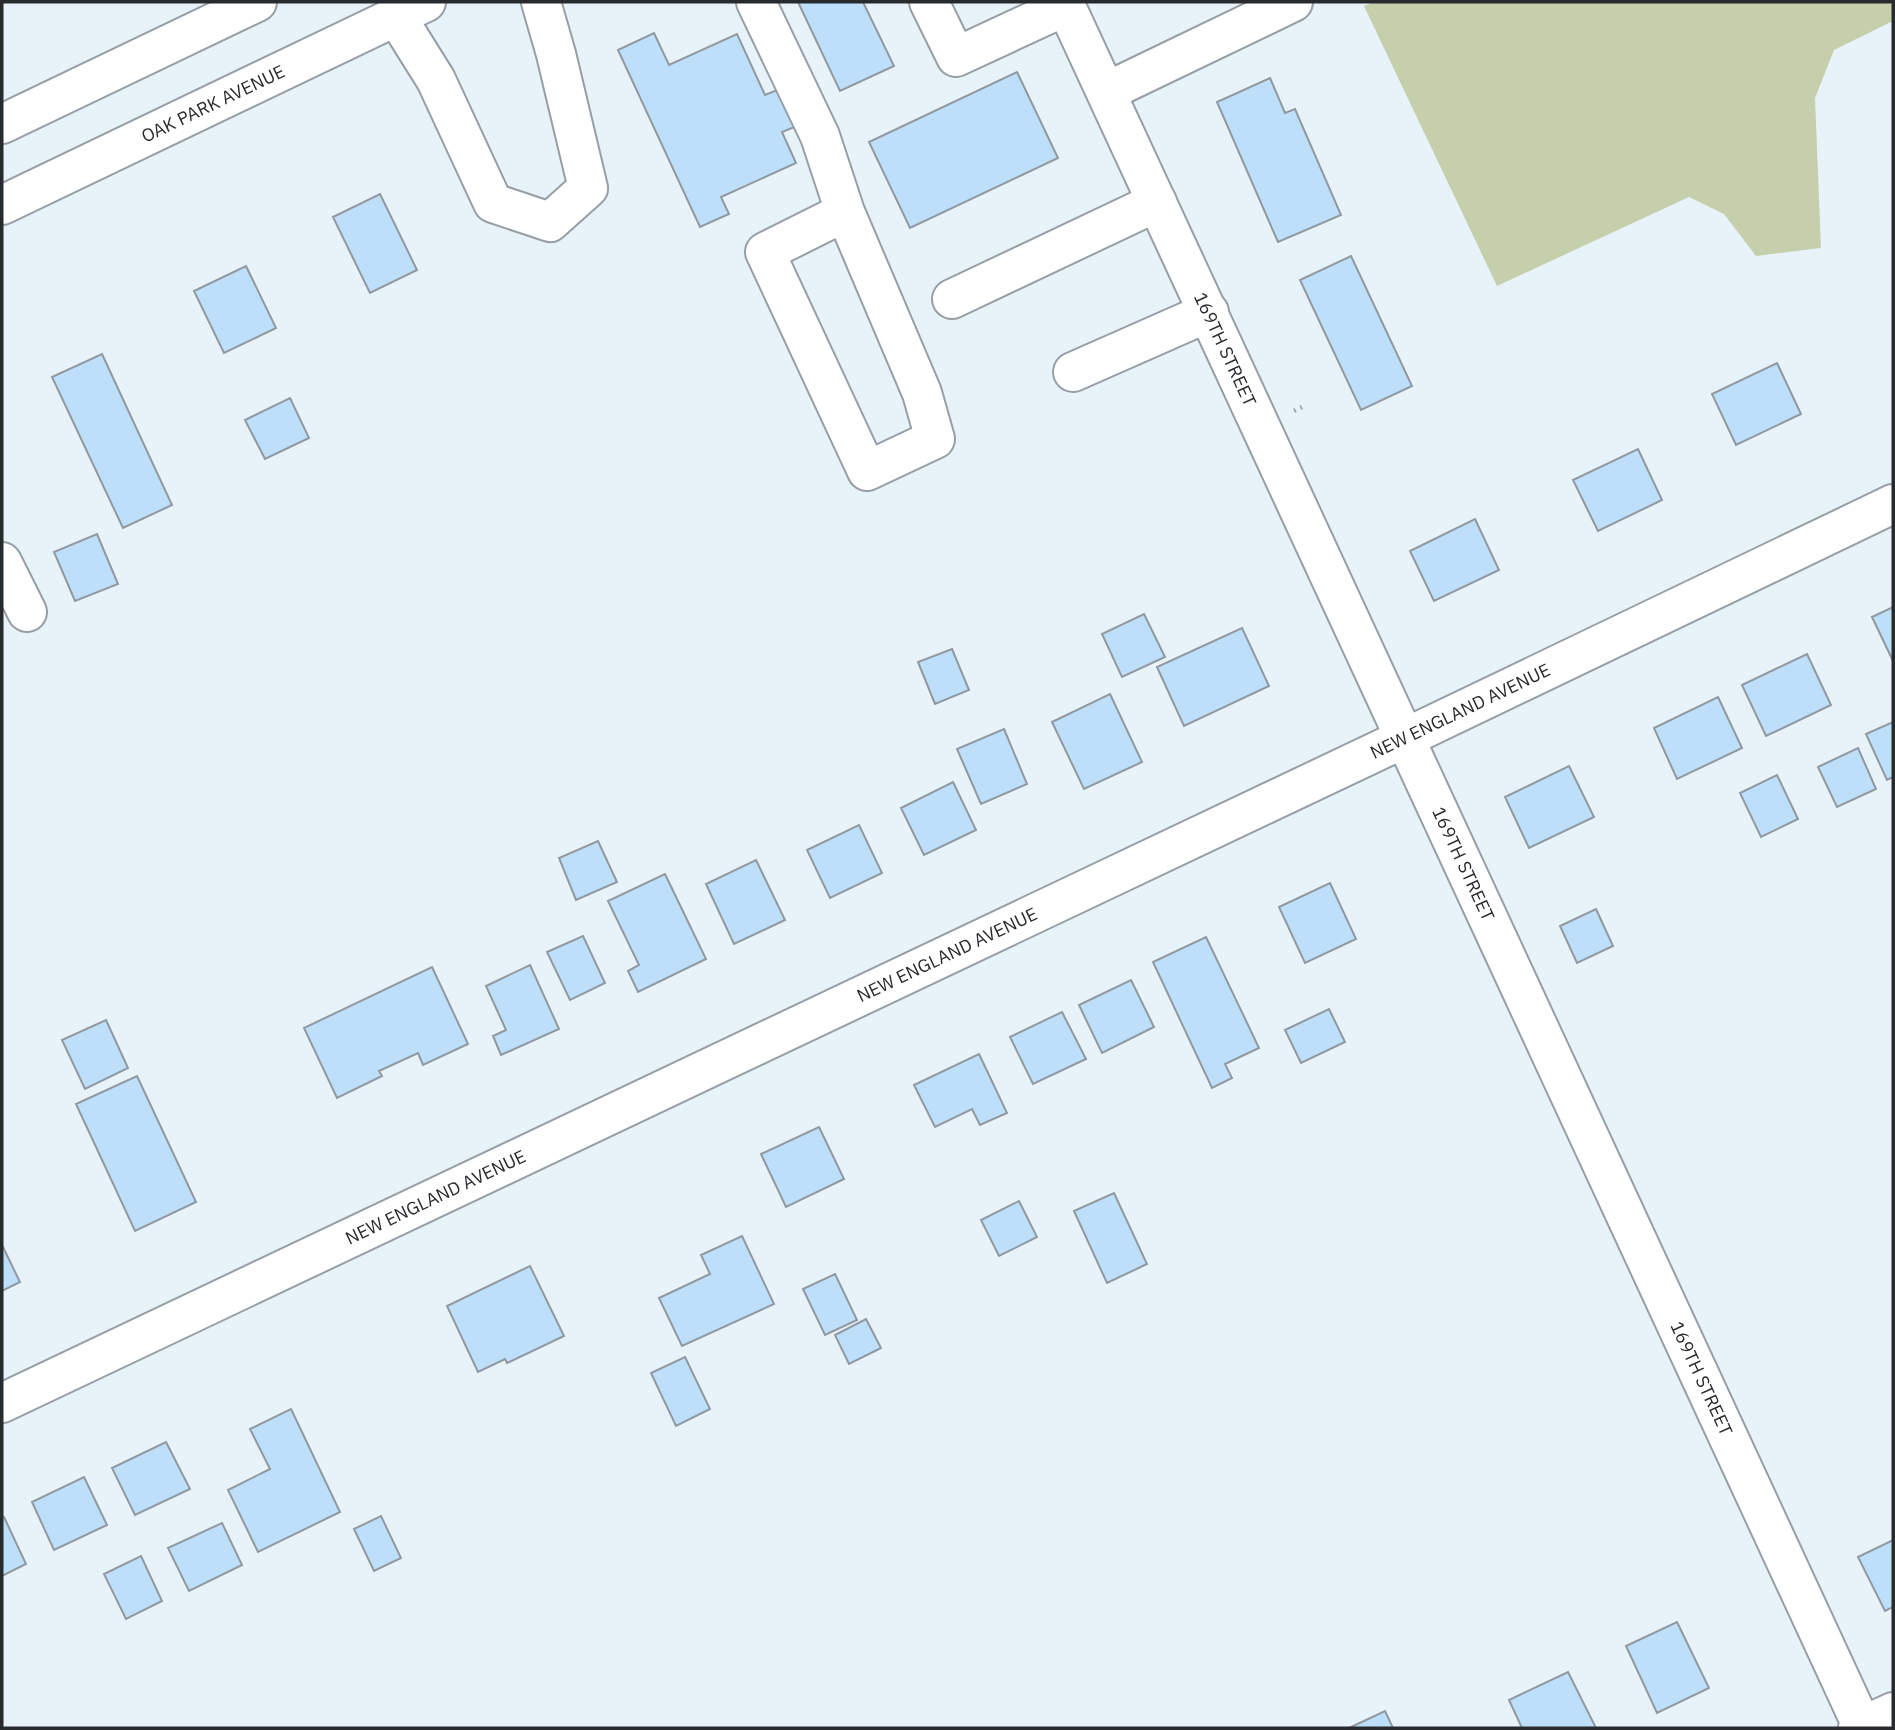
<svg xmlns="http://www.w3.org/2000/svg" width="1895" height="1730" font-family="'IBM Plex Sans',sans-serif">
<style>
.green{fill:#c6cfac}
.building{fill:#bedffa;stroke:#9099a0;stroke-width:2}
.lines{fill:none;stroke-linecap:round;stroke-linejoin:round}
.minor-casing{stroke:#969fa6;stroke-width:42}
.path{stroke:#a3abb0;stroke-width:4.5;stroke-dasharray:2 5;stroke-linecap:butt}
.minor{stroke:#fff;stroke-width:38}
.labels{text-anchor:middle;stroke-width:5;stroke-linejoin:round;paint-order:stroke}
.street-label{font-size:18px;fill:#282b2e;stroke:#fff}
</style>
<rect width="100%" height="100%" fill="#e8f2f9"/>
<path class="green" d="M1374,2H1893V21L1834,50L1815,98L1821,248L1756,256L1724,214L1689,197L1497,286L1364,6Z"/>
<path class="building" d="M798,2H863L894,66L840,91Z
M654,33L669,65L737,34L765,95L780,89L797,126L782,132L796,163L721,197L729,214L700,227L618,50Z
M1017,72L1058,158L910,228L869,142Z
M1270,78L1285,113L1295,109L1341,215L1278,242L1217,102Z
M380,194L417,270L370,293L333,217Z
M1351,256L1412,386L1361,410L1300,280Z
M246,266L276,328L224,353L194,291Z
M102,354L172,505L123,528L52,377Z
M1777,363L1801,414L1736,445L1712,394Z
M290,398L309,438L265,459L245,420Z
M1638,449L1662,500L1598,531L1573,480Z
M1475,519L1499,570L1434,601L1410,551Z
M97,534L118,584L75,601L54,552Z
M1893,607V661L1872,617Z
M1144,614L1165,657L1122,677L1102,634Z
M1242,628L1269,686L1184,726L1157,667Z
M952,649L969,690L935,704L918,662Z
M1807,654L1831,705L1766,736L1742,685Z
M1110,694L1142,762L1084,789L1052,722Z
M1718,697L1742,748L1677,779L1654,728Z
M1893,722V777L1887,780L1866,734Z
M1004,729L1027,784L981,804L957,749Z
M1858,748L1876,789L1837,807L1818,767Z
M1569,766L1594,817L1529,848L1505,797Z
M1777,775L1798,819L1761,837L1740,793Z
M953,782L976,830L924,855L901,808Z
M859,825L882,873L830,898L807,850Z
M598,841L617,882L576,900L559,858Z
M756,860L785,920L734,944L706,884Z
M665,874L706,959L638,992L628,971L639,965L608,901Z
M1330,883L1356,939L1305,963L1279,907Z
M1596,909L1613,946L1577,963L1560,926Z
M583,936L605,983L570,1000L547,952Z
M1206,937L1259,1048L1225,1064L1232,1078L1212,1088L1153,962Z
M530,965L559,1029L501,1055L493,1036L506,1030L486,986Z
M432,967L468,1044L423,1065L418,1053L379,1071L382,1076L337,1098L304,1028Z
M1131,980L1154,1027L1102,1053L1079,1005Z
M1329,1009L1345,1042L1301,1063L1285,1030Z
M1062,1012L1086,1059L1033,1084L1010,1037Z
M106,1020L128,1068L85,1089L62,1040Z
M979,1054L1007,1113L980,1125L972,1109L935,1127L914,1085Z
M137,1076L196,1202L135,1231L76,1104Z
M819,1127L844,1179L786,1207L761,1154Z
M1114,1193L1147,1264L1107,1283L1074,1211Z
M1019,1201L1037,1237L999,1256L981,1220Z
M742,1236L774,1304L682,1346L659,1298L710,1274L701,1255Z
M2,1245L20,1282L2,1291Z
M530,1266L564,1336L507,1363L505,1359L478,1372L447,1306Z
M835,1274L857,1320L825,1335L803,1289Z
M866,1319L881,1348L849,1364L835,1335Z
M685,1357L710,1409L676,1426L651,1373Z
M291,1409L340,1512L258,1552L228,1490L270,1469L250,1429Z
M166,1442L190,1489L135,1515L112,1468Z
M84,1477L107,1525L54,1550L32,1502Z
M381,1516L401,1558L374,1571L354,1529Z
M4,1517L26,1564L2,1576V1518Z
M222,1523L242,1565L189,1591L168,1548Z
M1893,1540V1607L1885,1611L1858,1557Z
M141,1556L162,1601L126,1619L104,1574Z
M1677,1622L1709,1688L1657,1713L1626,1646Z
M1568,1672L1596,1728H1522L1509,1700Z
M1385,1711L1393,1728H1349Z"/>
<g class="lines">
<g class="minor-casing">
<g id="minor">
<path d="M756,2L820,136L845,212L922,393L935,439L867,471L765,252L845,212"/>
<path d="M929,2L956,57L1066,6"/>
<path id="s1" d="M1064,2L1863,1728"/>
<path d="M396,16L436,80L493,203L550,222L588,188L556,54L541,2"/>
<path d="M1106,92L1293,2"/>
<path d="M2,124L257,2"/>
<path id="s2" d="M2,205L426,2"/>
<path d="M952,299L1157,202"/>
<path d="M1073,372L1209,312"/>
<path d="M2,562L27,612"/>
<path id="s3" d="M2,1403L1405,738L1893,504"/>
<path d="M1858,1728L1893,1712"/>
</g>
</g>
<path class="path" d="M1294,411L1306,405"/>
<use href="#minor" class="minor"/>
</g>
<g class="labels">
<g class="street-label">
<text dy="6" stroke="none"><textPath href="#s2" startOffset="234">OAK PARK AVENUE</textPath></text>
<text dy="6" stroke="none"><textPath href="#s1" startOffset="383">169TH STREET</textPath></text>
<text dy="6" stroke="none"><textPath href="#s3" startOffset="1614">NEW ENGLAND AVENUE</textPath></text>
<text dy="6" stroke="none"><textPath href="#s1" startOffset="950">169TH STREET</textPath></text>
<text dy="6" stroke="none"><textPath href="#s3" startOffset="1046">NEW ENGLAND AVENUE</textPath></text>
<text dy="6" stroke="none"><textPath href="#s3" startOffset="480">NEW ENGLAND AVENUE</textPath></text>
<text dy="6" stroke="none"><textPath href="#s1" startOffset="1517">169TH STREET</textPath></text>
</g>
</g>
<rect width="1895" height="1730" fill="none" stroke="#282b2e" stroke-width="7"/>
</svg>
